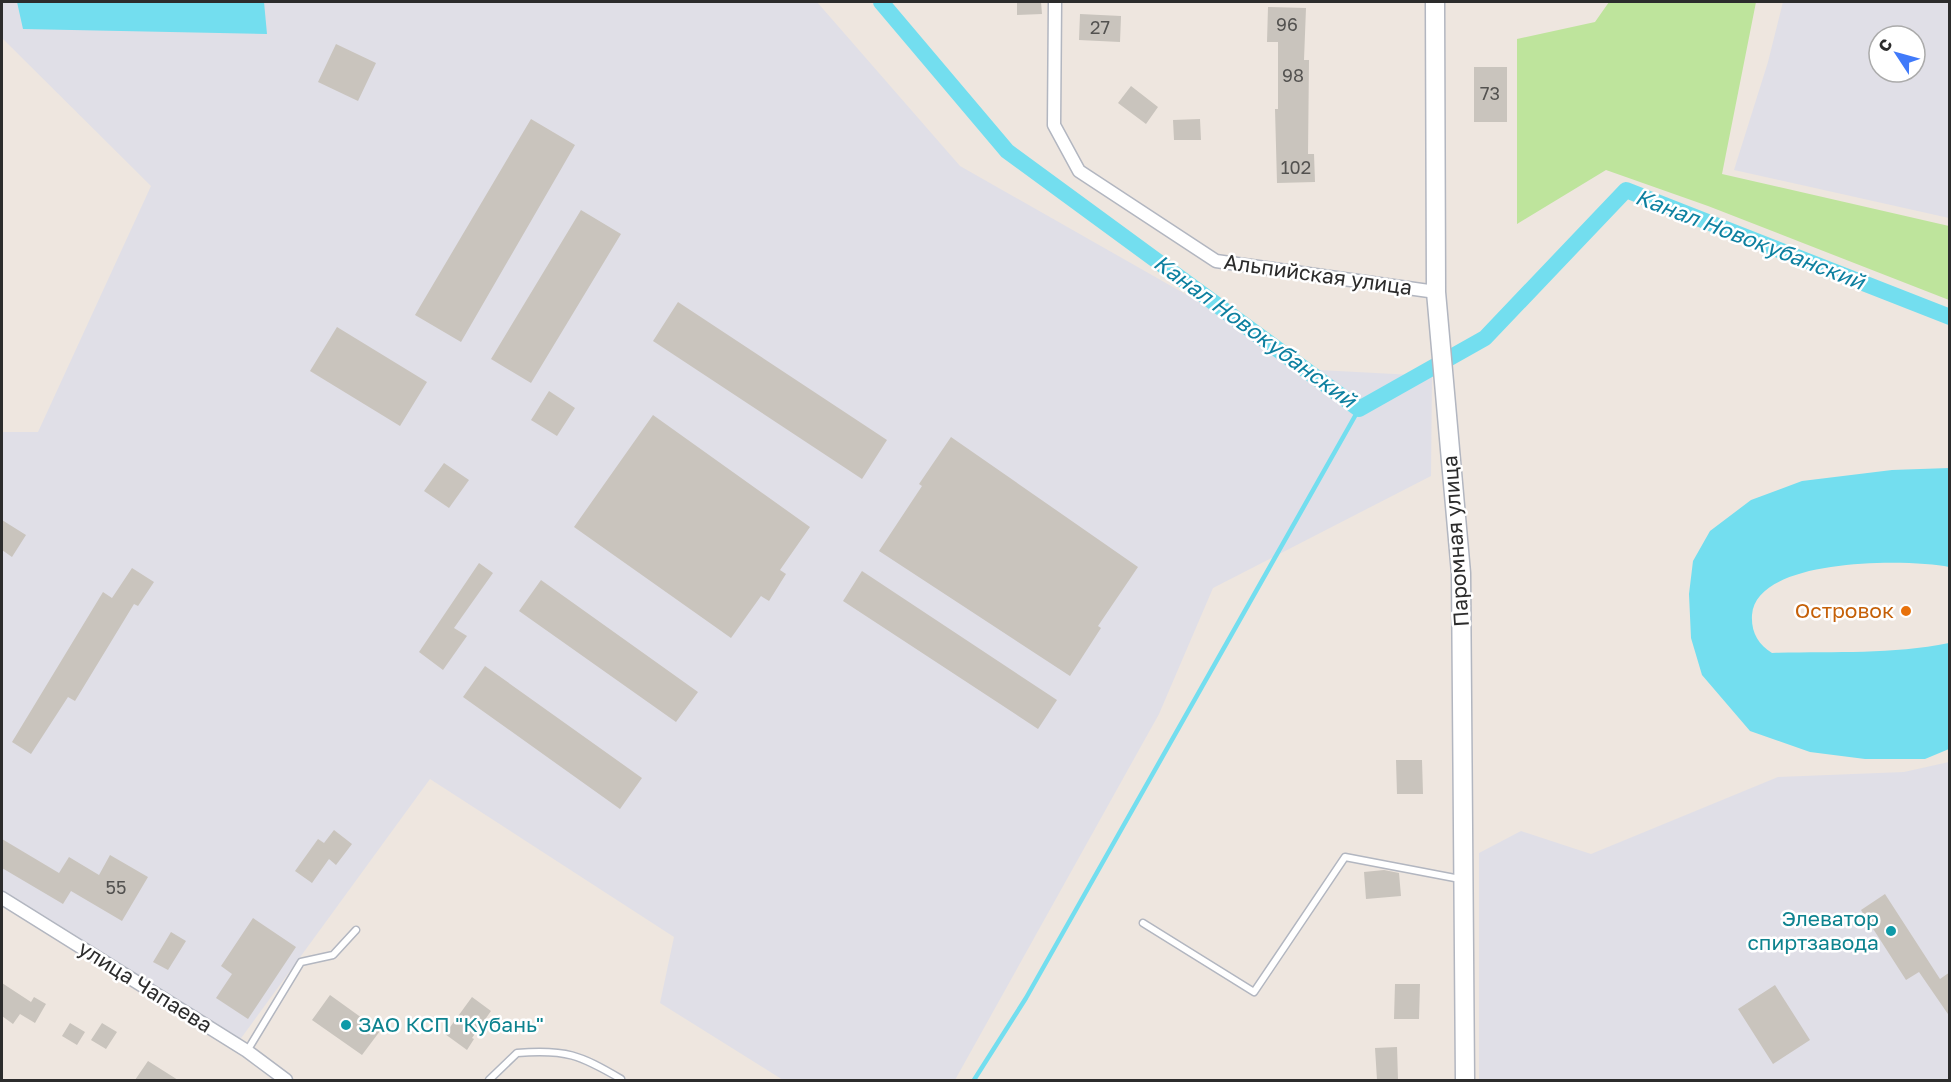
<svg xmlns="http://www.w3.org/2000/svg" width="1951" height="1082" font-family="'Golos Text',sans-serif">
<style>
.industrial{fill:#e0dfe7;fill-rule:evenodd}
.green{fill:#bee49c}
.water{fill:#73deef}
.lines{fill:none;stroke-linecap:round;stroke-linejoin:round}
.stream{stroke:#73deef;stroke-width:4.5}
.canal{stroke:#73deef;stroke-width:16}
.building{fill:#c9c4bd}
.lane-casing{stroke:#b2b6c0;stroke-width:9}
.street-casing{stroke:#b2b6c0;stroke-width:15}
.secondary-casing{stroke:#b2b6c0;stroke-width:21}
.lane{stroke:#fff;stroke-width:6}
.street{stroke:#fff;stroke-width:12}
.secondary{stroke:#fff;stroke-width:18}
.food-dot{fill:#e8710a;stroke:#fff;stroke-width:2}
.culture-dot{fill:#0f9aa8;stroke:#fff;stroke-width:2}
.labels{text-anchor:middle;stroke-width:5;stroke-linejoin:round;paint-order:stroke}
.number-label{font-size:18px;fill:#535250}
.street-label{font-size:21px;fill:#2c2c2c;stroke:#fff}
.food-label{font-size:21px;fill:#c56008;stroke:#fff;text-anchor:end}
.culture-label{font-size:21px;fill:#0d838f;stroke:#fff;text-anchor:end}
.water-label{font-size:22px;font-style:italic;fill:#0d80a0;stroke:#fff}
</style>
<rect width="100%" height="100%" fill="#eee6df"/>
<path class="industrial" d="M2,2H817L960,166L1319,370L1432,376L1431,476L1213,588L1159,714L955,1080H783L660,1003L674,937L430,779L239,1041L2,895V432H38L151,186L2,38Z
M1783,2H1949V218L1734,170L1768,62ZM1879,36H1915V72H1879Z
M1949,762V1080H1479V853L1521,831L1591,854L1778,777L1904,772Z"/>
<path class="green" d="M1609,2H1756L1722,174L1949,226V300L1708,206L1606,170L1517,224V39L1595,22Z"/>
<path class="water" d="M17,2H264L267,34L23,29Z
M1949,468V567C1908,559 1756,557 1752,615C1751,632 1758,644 1772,653C1832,651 1890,655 1949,643V749L1925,759H1865L1810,752L1750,731L1702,675L1691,638L1689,594L1693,561L1710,531L1751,500L1802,481L1892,470Z"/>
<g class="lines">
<path class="stream" d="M974,1080L1026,998L1359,409"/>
<path class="canal" d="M881,2L1007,151L1359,409L1485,338L1626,190L1950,317"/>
</g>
<path class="building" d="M1017,2H1041L1042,14L1017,15Z
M1268,7L1306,8L1304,60H1309L1308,154H1314L1315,182L1277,183L1275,109H1278V42H1267Z
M1080,14L1121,16L1120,42L1079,40Z
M336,44L376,63L358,101L318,82Z
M1474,67H1507V122H1474Z
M1131,86L1158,107L1146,124L1118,103Z
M531,119L575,145L461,342L415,315Z
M1200,119L1201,140H1174L1173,120Z
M581,210L621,234L531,383L491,359Z
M678,302L887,440L862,479L653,341Z
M337,327L427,382L400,426L310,371Z
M549,391L575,408L557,436L531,420Z
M653,415L810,527L780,570L786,574L769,601L761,596L731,638L574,527Z
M951,437L1138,567L1098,626L1101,628L1070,676L879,551L922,486L919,484Z
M444,463L469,480L449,508L424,491Z
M2,520L26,535L12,557L2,550Z
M479,563L493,573L454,628L467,636L443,670L419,652Z
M132,568L154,582L138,606L134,604L75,701L68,697L31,754L12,742L103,592L112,598Z
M862,571L1057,700L1038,729L843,601Z
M541,580L698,692L676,722L519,611Z
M485,666L642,778L620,809L463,697Z
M1396,760H1422L1423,794H1397Z
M334,830L352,844L336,865L329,859L312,883L295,871L318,839L324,843Z
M2,839L59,873L69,857L99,875L110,855L148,877L122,921L71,891L63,904L2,868Z
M1384,870L1399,873L1401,896L1366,899L1364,872Z
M1885,894L1940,979L1950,972V1017L1919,972L1906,980L1861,910Z
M253,918L296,947L248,1019L216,998L232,974L221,966Z
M171,932L186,941L168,970L153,962Z
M2,983L31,1002L34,997L46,1004L35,1023L20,1014L13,1024L2,1016Z
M1395,984H1420L1419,1019H1394Z
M1775,985L1810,1040L1773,1064L1738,1009Z
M330,995L380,1031L362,1055L312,1020Z
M472,997L491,1011L472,1038L474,1039L467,1050L445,1034Z
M70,1023L85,1032L77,1045L62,1036Z
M102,1023L117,1032L106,1049L91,1040Z
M1397,1047L1398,1080H1377L1375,1048Z
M148,1061L178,1080H135Z"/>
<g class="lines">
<g class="lane-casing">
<path id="lane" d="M1143,923L1254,992L1345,857L1460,879
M247,1051L301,962L333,955L356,930
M489,1080L517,1053C566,1049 580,1055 621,1079"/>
</g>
<g class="street-casing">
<path id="street" d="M1055,2L1054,125L1079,171L1216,261L1436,292
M2,898L247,1051L286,1080"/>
</g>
<g class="secondary-casing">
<path id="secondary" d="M1435,2L1436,292L1461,573L1465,1080"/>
</g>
<use href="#lane" class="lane"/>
<use href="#street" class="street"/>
<use href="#secondary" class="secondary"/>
</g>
<circle class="food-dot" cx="1906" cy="611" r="6"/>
<g class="culture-dot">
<circle cx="1891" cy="931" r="6"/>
<circle cx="346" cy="1025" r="6"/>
</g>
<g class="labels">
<g class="number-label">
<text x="1287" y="31">96</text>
<text x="1100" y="34">27</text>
<text x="1293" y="82">98</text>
<text x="1490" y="100">73</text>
<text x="1296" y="174">102</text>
<text x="116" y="894">55</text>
</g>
<g class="street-label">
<text transform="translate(1318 275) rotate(8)" y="7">Альпийская улица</text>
<text transform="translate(1456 541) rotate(-94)" y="7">Паромная улица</text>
<text transform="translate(145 987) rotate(32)" y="7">улица Чапаева</text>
</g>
<g class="food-label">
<text x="1894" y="618">Островок</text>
</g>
<g class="culture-label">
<text x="1879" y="926">Элеватор<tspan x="1879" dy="24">спиртзавода</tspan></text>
<text x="358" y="1032" text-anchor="start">ЗАО КСП "Кубань"</text>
</g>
<g class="water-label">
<text transform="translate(1750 239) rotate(21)" y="8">Канал Новокубанский</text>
<text transform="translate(1255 331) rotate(36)" y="8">Канал Новокубанский</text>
</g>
</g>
<rect width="1951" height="1082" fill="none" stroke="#2c2c2c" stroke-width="6"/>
<g transform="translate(1897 54) rotate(306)"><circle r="28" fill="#ffffff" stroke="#ababab" stroke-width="1.5"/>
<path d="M0-4.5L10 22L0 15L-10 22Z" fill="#407afa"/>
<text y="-9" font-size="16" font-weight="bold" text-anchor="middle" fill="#2c2c2c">С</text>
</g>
</svg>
